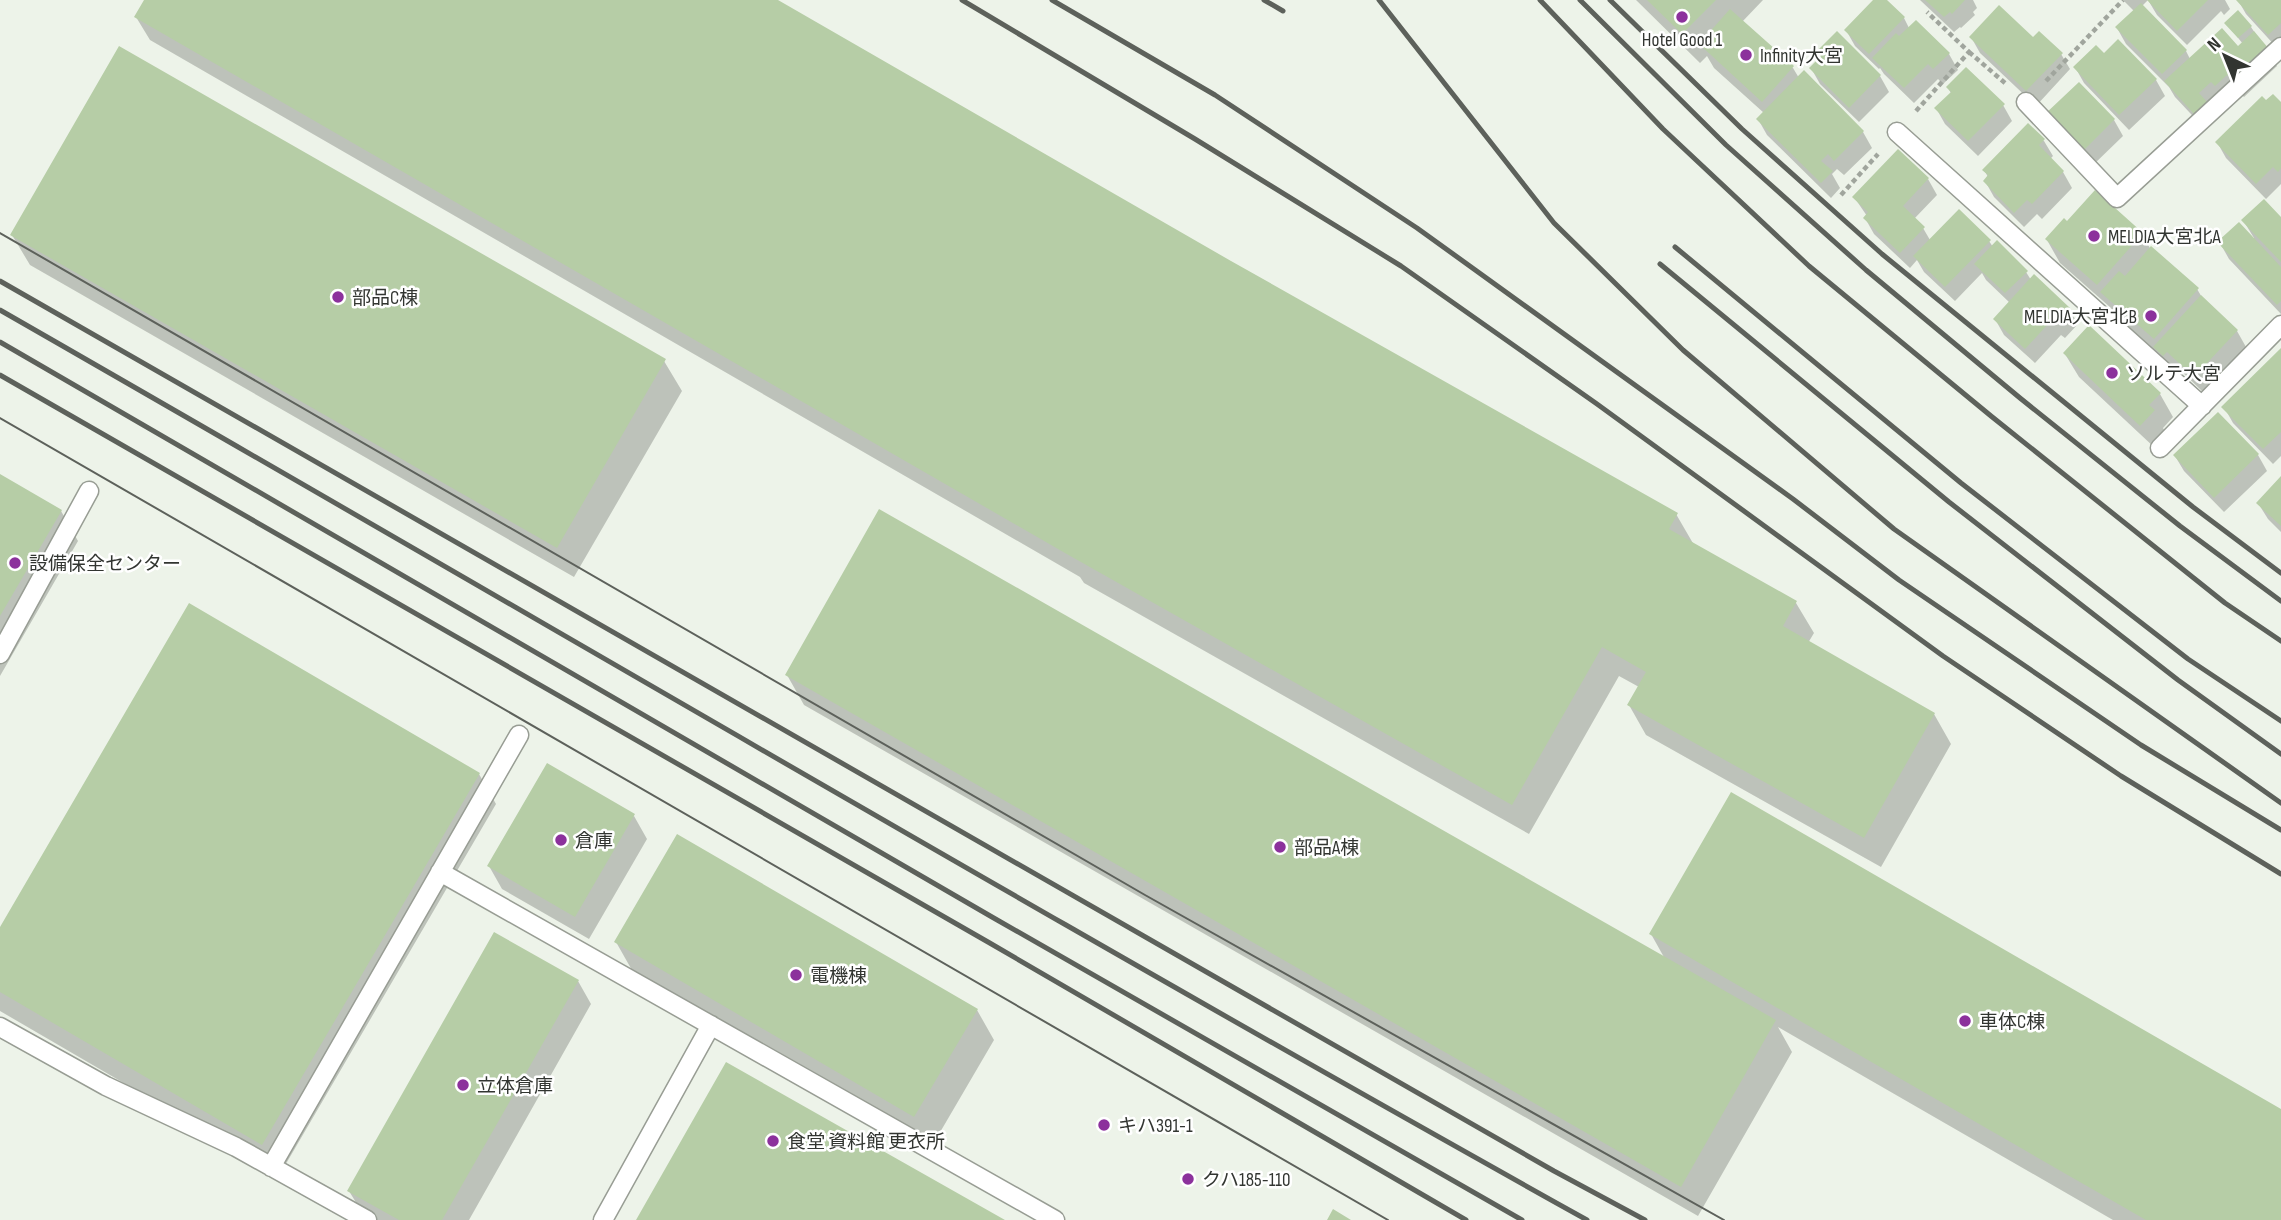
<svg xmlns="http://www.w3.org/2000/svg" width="2281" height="1220" font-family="'Sofia Sans Condensed','Noto Sans JP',sans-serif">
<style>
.shadow{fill:#0003}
.building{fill:#b6cda6}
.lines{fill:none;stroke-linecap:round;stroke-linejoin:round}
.lane-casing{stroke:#989d94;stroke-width:21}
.path{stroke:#a0a59d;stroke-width:4.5;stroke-dasharray:5 3.5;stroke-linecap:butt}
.lane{stroke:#fff;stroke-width:18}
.tram{stroke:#5d615b;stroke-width:2}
.rail{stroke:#5d615b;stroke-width:5}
.poi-dot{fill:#8c319c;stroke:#fff;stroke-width:2.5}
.labels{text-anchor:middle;stroke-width:5;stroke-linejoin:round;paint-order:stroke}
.poi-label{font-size:19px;fill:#323531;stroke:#fff;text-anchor:start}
</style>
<rect width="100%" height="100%" fill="#edf3e9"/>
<path class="shadow" d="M146,0H774L1230,263L1676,514L1694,545L1796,603L1814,633L1808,643L1934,714L1951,744L1881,867L1646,735L1629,705L1639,687L1619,676L1529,834L1084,583L1080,577L150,40L136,17Z
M1636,0H1763L1742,22L1793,68L1799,78L1863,132L1872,148L1844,175L1837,169L1832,174L1840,188L1831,198L1767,135L1758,119L1764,113L1714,68L1707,56L1700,63Z
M1876,0H1885L1904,18L1909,28L1949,54L1958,70L1943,84L1938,79L1914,103L1884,74L1880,68L1879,69L1855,46L1846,30Z
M1920,0H1973L1977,8L1973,12L1975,15L1961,28L1960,27L1954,32Z
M2123,0H2225L2230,9L2224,15L2221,11L2187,45L2157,15L2148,0L2142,6L2186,51L2190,59L2238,49L2243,44L2226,23L2251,27L2277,66L2244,97L2237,90L2208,108L2215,120L2205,129L2175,97L2169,87L2126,44L2117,28L2134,11Z
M2238,0H2281V47L2278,49L2246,14Z
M1971,37L2033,40L2061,54L2070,69L2036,106L1980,53Z
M2104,55L2156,80L2165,96L2129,130L2084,83L2075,67Z
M1811,68L1880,76L1889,92L1859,122L1820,84Z
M2079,84L2114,120L2123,136L2090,168L2055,131Z
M1948,88L2003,105L2012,121L1978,156L1945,124L1936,108L1951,93Z
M2266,103L2281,105V184L2266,199L2226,158L2217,142Z
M2028,126L2044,141L2053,156L2050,159L2063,172L2072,188L2042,219L2037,214L2024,227L1994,197L1985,181L1988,177L1984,170Z
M1928,179L1937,195L1914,219L1923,228L1930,240L1989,241L1993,247L2026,272L2031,280L2069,309L2078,324L2065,338L2061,335L2035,363L2004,335L1995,319L2010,303L1986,280L1982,273L1955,301L1924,272L1917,260L1910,268L1874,234L1865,218L1867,216L1854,197Z
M2281,219V314L2229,259L2220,243L2254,238L2243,220Z
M2068,223L2142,234L2151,250L2197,289L2203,299L2237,331L2246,347L2203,392L2177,367L2173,371L2164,363L2159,354L2116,316L2111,308L2060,263L2047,240Z
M12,235L664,361L682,391L574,577L30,265Z
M2281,351V456L2273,464L2233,423L2224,407Z
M2065,354L2160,394L2173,417L2163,428L2167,435L2155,448L2079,377Z
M2258,455L2267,471L2224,512L2184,471L2175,456Z
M0,476L61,511L78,541L0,676Z
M2281,479V532L2268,519L2258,503Z
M787,675L1665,959L1651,934L2281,1111V1220H2113L1778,1027L1792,1052L1698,1216L804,705Z
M479,774L496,804L280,1174L0,1011V930Z
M634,816L647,839L589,939L502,889L489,866Z
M616,942L977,1010L994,1040L932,1146L633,972Z
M578,981L591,1004L469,1220H373L363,1214L349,1191Z"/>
<path class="building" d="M144,0H778L1231,261L1678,513L1669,529L1797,601L1783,626L1935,713L1864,838L1627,705L1646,672L1602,647L1512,805L1065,553L134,17Z
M1647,0H1716L1682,34Z
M1873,0H1887L1905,17L1869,54L1844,30Z
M1925,0H1965L1952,14L1950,12L1944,17Z
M2147,0H2208L2177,31Z
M2236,0H2281V23L2268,35Z
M2141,3L2187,50L2162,74L2115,27Z
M1999,5L2033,37L2039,31L2063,53L2026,91L1969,37Z
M1730,9L1794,66L1762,102L1699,44Z
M2238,10L2252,26L2238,38L2224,23Z
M1916,20L1950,53L1933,69L1928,64L1904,88L1872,58L1896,33L1899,36Z
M2222,28L2238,46L2254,31L2269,49L2234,82L2227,75L2215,86L2211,82L2199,93L2208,103L2195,115L2164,81Z
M1837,31L1881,75L1849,108L1809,68L1821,56L1817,51Z
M2118,39L2157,79L2119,115L2073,67L2096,45L2104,53Z
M119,46L666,359L557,548L10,235Z
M1966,67L2005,104L1968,141L1934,108L1951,92L1946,87Z
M1804,70L1864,131L1834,161L1828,154L1821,161L1833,171L1821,183L1756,119Z
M2079,82L2115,119L2081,153L2044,115Z
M2273,94L2281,102V168L2278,172L2273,167L2256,184L2215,142L2262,96L2266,100Z
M2028,123L2045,139L2039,145L2064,171L2032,204L2027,200L2014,213L1983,181L1988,175L1982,170Z
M1898,149L1929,178L1903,206L1925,227L1900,253L1863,218L1868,212L1852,197Z
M2095,190L2143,233L2097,285L2045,239L2064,218L2067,221Z
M2264,199L2281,217V262L2241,220Z
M1959,209L1991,240L1945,287L1913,256Z
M2239,222L2281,267V301L2277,305L2217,242Z
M1997,240L2028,271L2005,293L1974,264Z
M2151,246L2199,288L2154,339L2100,292L2119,271L2125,276Z
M2034,274L2070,308L2055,324L2051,321L2025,349L1993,319Z
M2201,295L2238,330L2194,377L2167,352L2163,356L2153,347Z
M2089,325L2161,393L2149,405L2155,410L2140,426L2063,353Z
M2281,348V432L2263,449L2221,407Z
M2218,412L2259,454L2214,498L2173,455Z
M0,474L62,510L0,616Z
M2281,476V526L2256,503Z
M879,509L1776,1020L1681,1187L785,675Z
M189,603L480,773L262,1145L0,992V927Z
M547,763L635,814L575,917L487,866Z
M1731,792L2281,1109V1220H2146L1649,934Z
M677,834L978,1009L914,1117L614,942Z
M494,932L579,980L442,1220H399L347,1191Z
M726,1062L1005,1220H636Z
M1333,1209L1351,1220H1327Z"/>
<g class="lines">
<g class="lane-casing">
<path id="lane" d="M2026,102L2117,198L2281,47
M1897,132L2202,406
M2160,448L2281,325
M0,654L89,491
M440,872L1055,1220
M0,1027L106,1086L236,1147L367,1220
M271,1167L519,735
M603,1220L711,1025"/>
</g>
<path class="path" d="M1969,52L2005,83
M2046,81L2123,0
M1916,111L1969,52L1927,12
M1841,195L1878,154"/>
<use href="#lane" class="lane"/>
<path class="tram" d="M0,233L1145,895L1724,1220
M0,418L1388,1220"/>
<path class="rail" d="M962,0L1195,139L1401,266L1597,404L1943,656L2121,776L2281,874
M1052,0L1215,95L1417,228L1793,499L1899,580L2141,745L2281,830
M1264,0L1283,11
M1379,0L1554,223L1683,350L1894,529L2281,803
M1540,0L1663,129L1809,266L1991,416L2225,603L2281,641
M1580,0L1726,145L1866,270L2020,398L2180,526L2281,601
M1610,0L1742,129L1882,254L2193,507L2281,573
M1675,247L1961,483L2188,659L2281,721
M1660,264L1949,502L2178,680L2281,754
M0,281L1554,1171L1645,1220
M0,310C529,613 1054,923 1587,1220
M0,342L992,917L1522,1220
M0,375L988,942L1466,1220"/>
</g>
<g class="poi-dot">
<circle cx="1682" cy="17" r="7"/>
<circle cx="1746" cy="55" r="7"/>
<circle cx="2094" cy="236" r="7"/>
<circle cx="338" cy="297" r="7"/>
<circle cx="2151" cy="316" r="7"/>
<circle cx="2112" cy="373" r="7"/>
<circle cx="15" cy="563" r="7"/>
<circle cx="561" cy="840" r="7"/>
<circle cx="1280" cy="847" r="7"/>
<circle cx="796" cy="975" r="7"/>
<circle cx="1965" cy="1021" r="7"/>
<circle cx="463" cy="1085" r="7"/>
<circle cx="1104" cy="1125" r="7"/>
<circle cx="773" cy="1141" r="7"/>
<circle cx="1188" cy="1179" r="7"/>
</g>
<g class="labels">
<g class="poi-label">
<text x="1682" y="46" text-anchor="middle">Hotel Good 1</text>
<text x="1760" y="62">Infinity大宮</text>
<text x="2108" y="243">MELDIA大宮北A</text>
<text x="352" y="304">部品C棟</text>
<text x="2137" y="323" text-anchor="end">MELDIA大宮北B</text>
<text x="2126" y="380">ソルテ大宮</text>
<text x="29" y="570">設備保全センター</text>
<text x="575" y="847">倉庫</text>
<text x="1294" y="854">部品A棟</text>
<text x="810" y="982">電機棟</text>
<text x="1979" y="1028">車体C棟</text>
<text x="477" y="1092">立体倉庫</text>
<text x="1118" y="1132">キハ391-1</text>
<text x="787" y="1148">食堂 資料館 更衣所</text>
<text x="1202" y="1186">クハ185-110</text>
</g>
</g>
<g transform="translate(2225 56) rotate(317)" stroke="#ffffff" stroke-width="5" paint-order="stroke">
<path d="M0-5L12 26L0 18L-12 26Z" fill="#323531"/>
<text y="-10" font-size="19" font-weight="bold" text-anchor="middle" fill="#323531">N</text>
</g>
</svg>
